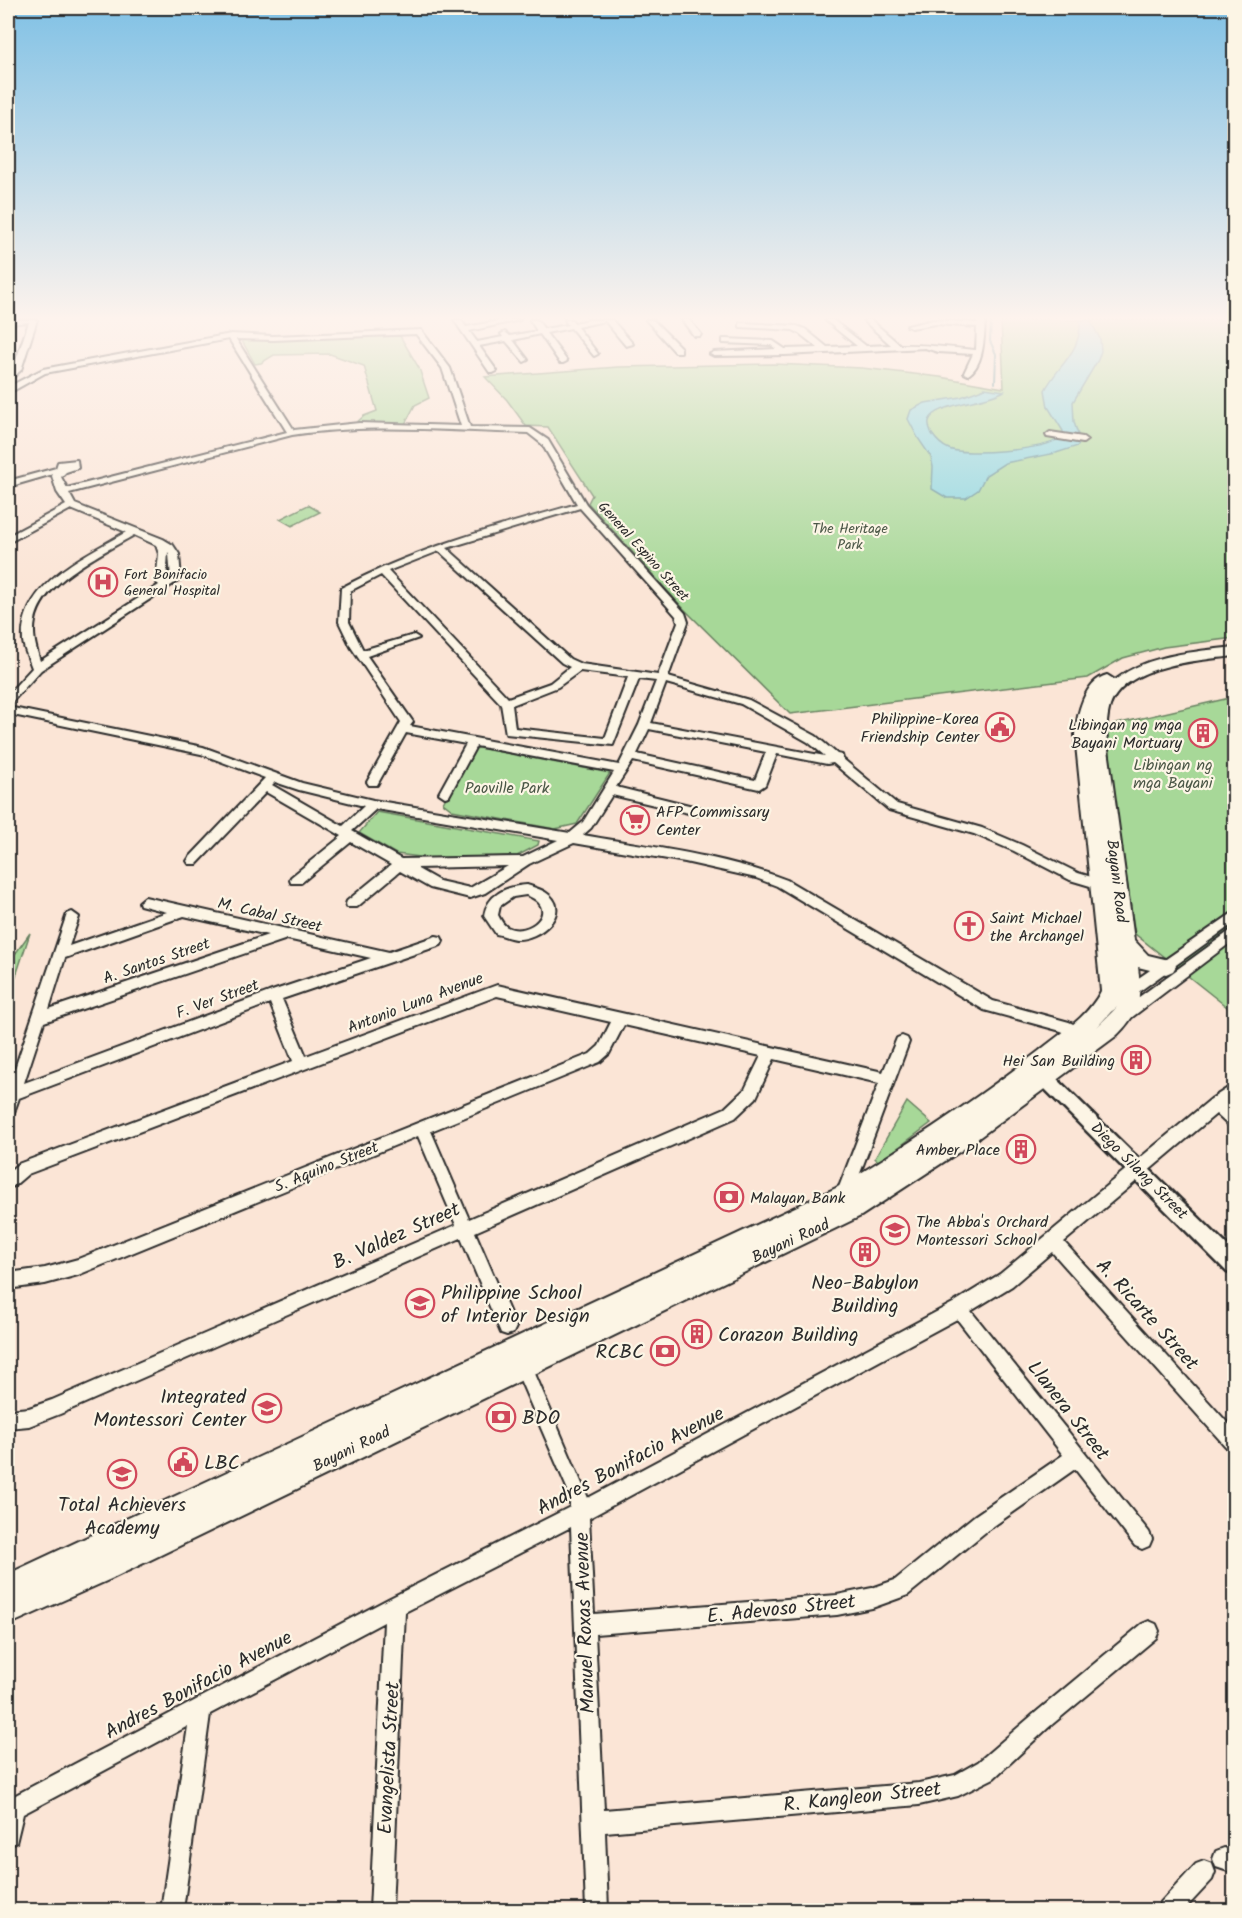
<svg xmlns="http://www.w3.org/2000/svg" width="1242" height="1918" font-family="Kalam,sans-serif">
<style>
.green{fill:#a7d898;stroke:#698262;stroke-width:1.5}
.water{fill:#85d5e0;stroke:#619198;stroke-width:1.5}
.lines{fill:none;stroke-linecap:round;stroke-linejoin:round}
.stream{stroke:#619198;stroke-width:2}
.minor-casing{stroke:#2b2b2b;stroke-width:4}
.tertiary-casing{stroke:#2b2b2b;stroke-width:5}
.secondary-casing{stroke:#2b2b2b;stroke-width:4}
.minor{fill:#fcf5e5;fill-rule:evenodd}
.tertiary{fill:#fcf5e5;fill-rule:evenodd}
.secondary{fill:#fcf5e5;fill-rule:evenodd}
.labels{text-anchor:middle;stroke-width:4.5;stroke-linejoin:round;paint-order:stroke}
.far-park-label{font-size:14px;fill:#4a5646;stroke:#fcf5e5}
.far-street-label{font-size:14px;fill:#2b2b2b;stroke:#fcf5e5}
.far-poi-label{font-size:14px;fill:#2b2b2b;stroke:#fcf5e5;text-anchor:start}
.poi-label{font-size:16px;fill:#2b2b2b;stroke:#fcf5e5;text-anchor:end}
.park-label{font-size:16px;fill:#4a5646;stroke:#fcf5e5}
.street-label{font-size:16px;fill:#2b2b2b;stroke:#fcf5e5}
.near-street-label{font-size:20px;fill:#2b2b2b;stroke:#fcf5e5}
.near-poi-label{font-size:20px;fill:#2b2b2b;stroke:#fcf5e5;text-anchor:start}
</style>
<rect width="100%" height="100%" fill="#fbe5d6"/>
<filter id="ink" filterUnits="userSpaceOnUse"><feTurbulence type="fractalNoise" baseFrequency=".0167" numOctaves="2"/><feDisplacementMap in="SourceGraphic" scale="12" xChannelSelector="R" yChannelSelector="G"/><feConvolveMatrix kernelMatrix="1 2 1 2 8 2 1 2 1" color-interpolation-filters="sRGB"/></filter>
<g filter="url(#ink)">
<path class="green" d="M1001,320H1234V638L1164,647L1123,658L1088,678L790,714L684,609L588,503L592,495L548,427L526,426L507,400L485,377L618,367L774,364L862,368L940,377L1004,388Z
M400,336L419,368L429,398L415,405L405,424H355L364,416L377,411L364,366L330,354L274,355L261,363L255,364L241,339Z
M308,505L320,512L292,526L280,519Z
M1234,697V1008L1232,1011L1135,934L1113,788L1107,726Z
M473,747L610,773L577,824L555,829L452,810L443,803Z
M377,812L539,841L538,845L517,856L437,859L396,854L359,833Z
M30,933L8,1000V964Z
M907,1102L931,1123L879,1162L875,1158Z"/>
<path class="water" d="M1080,320H1090L1100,339L1101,351L1098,360L1073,402L1074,422L1080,441L1078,446L1056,453L1005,463L986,475L978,490L966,498H947L932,489L933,467L931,457L918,438L908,419L911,410L925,403L961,397L985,388L1004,391C987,402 935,403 929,421C928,426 930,429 932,434C936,440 942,446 949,449C965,456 1044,450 1058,439C1060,437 1061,434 1063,431L1048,407L1045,390C1058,365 1082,352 1080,320Z"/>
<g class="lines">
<path class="stream" d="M991,320L990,341L996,354L995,383"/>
<g class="minor-casing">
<path id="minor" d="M8,320H37L21,370L8,382V376L13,369L29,322L8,324Z
M454,320H461L466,327L504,320H520L469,331L477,342L503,337L501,334L505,332L510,336L537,331L530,320H537L544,329L568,325L565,320H572L574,323L589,320H612L633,344L626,346L605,321L577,327L598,354L594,356L571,328L546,333L567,361L563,363H560L540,334L513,340L528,360L524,362L506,341L479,346L497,371L493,373H490Z
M646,320H653L681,348V352H675Z
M682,320H689L701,334L700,336H694Z
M825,320H833L866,346L891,345L863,320H871L900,345C926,344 950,348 976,350L977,327L936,324L911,328L907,326L933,320L977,323V320H985C984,338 984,365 968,375L964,373L973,354L938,352L925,348L785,355L714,356L710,354L714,352L776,349L771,345L723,343V339H726L773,341L785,349L818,348L799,333L793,330L740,327V323H743L797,326L805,329L827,347L857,346Z
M421,330L450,368L470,427L530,428L548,440L586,504L685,613L688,622L668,677L749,700L816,736L837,754L842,755L843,759L897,804L982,828L1022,845L1078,873L1112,883L1113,886L1107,891L1070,880L1014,851L974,834L889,810L833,763L827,764L777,754L765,785L759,789L633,761L616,787L701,808L703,811L701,814L697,815L612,795L591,828L583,835C651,847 722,855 787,880L993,1001L1069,1022L1088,1031L1090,1035L1088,1039L1083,1041L1061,1031L984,1010L777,886L756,878L685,862L574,843L529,864L485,893L470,898L430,888L400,871L357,907H347L346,904L347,901L391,865L351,842L301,883H291L290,880L291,877L342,836L266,792L197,864H189L187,861L189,858L265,778L201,754L8,714V707L203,747L302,783L373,800L570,833L583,822L614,772L476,746L449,796L445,797L439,793L466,744L406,733L377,785H369L367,782L401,722L351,647L339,622L341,588C416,548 496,527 577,504L542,444L528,433C450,431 370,423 292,435L69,493L75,504L163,539L173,545L179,554L181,579L41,670L12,702L8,703V694L32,668C29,659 24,650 23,641C19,584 85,556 126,532L71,509L8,543V536L66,505L57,492L52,476L53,474L8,487V481L56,468L58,462L77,460L78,468L66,472L61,477L67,488L287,432L229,339L45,373L11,392H8V387L43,369L231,334L273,336ZM416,334L442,368L461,426L359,423L294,430L236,339L273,340ZM580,508L676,616L678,622L658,675L581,664L570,659L447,548ZM134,535L156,545L159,554L156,582L159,585L40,661C36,648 32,635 35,621C42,581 102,554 134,535ZM439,551L562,663L570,667L550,683L508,698L388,571ZM168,552L169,554L171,578L166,581ZM381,575L501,704L506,734L613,745L639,679L656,681L639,725L619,765L410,726L413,722L367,656L419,638L414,635L363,650L349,622L350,591ZM580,671L628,677L605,738L515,728L512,705L558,687ZM666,683L741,704L808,742L825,756L651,723ZM649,729L766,752L755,780L637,754ZM275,782L299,790L364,806L343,826L272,785ZM376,809L558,840L523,857L401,859L352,831ZM508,866L470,888L439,881L416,868Z
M1050,432L1083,437L1087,440L1083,443L1047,437L1046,435Z
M527,885C533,887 540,889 545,892C575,911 539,941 515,939C509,938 502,935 496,934L484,916C487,894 507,886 527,885ZM526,895C563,909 528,938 507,927C503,925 500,919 498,915L500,906L513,897Z
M145,897L389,952L436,936L441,937L443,941L441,945L282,999L306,1056L497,985L883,1072L897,1038L902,1036L907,1038L909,1042L850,1200L844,1202L838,1200L836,1195L879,1083L774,1059L756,1098L735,1118L475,1232L516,1327L513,1333L507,1335L501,1333L461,1238L60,1414L29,1426L8,1428V1410L29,1408L52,1400L456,1225L418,1136L78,1275L45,1284L8,1289V1273L45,1268L78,1259L590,1054L599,1046L611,1022L497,996L28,1174L14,1186L8,1188V1172L18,1164L293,1061L270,1003L19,1098L13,1115L8,1116V1089L67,914L72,912L79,917L69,946L167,912L140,905L139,902ZM184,916L268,935L49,1009L65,958ZM287,939L371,958L269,992L24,1083L44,1022ZM624,1025L761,1056L745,1089L725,1108L469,1219L431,1131L600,1062L609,1054Z
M1234,912V923L1108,1014H1098L1096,1010L1098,1006Z
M1234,928V940L1127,1021H1117L1115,1017L1117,1013Z
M1234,1084V1098L1227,1105L1234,1112V1127L1229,1126L1216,1114L1064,1242L1234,1430V1452L1228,1449L1052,1252L1012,1286L971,1311L1149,1532L1152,1539L1149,1546L1142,1549L1135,1546L1075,1469L988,1530L908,1595L872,1608L837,1615L595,1634L604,1810L919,1783L955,1775L978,1762L1035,1713L1142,1624L1149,1621L1156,1624L1159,1631L1156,1638L1049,1727L994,1778L958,1796L919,1805L605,1832L608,1910H586L571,1527L405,1612L392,1910H370L384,1622L210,1714L183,1910H161L188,1726L23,1814L16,1843L8,1846V1799L388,1599L570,1507V1495L512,1361L515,1355L521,1352L527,1355L588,1498L953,1303L1000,1274L1211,1099ZM957,1319L1063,1455L974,1516L895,1580L872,1588L837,1595L594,1614L589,1518Z
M1224,1848L1234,1851V1873L1216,1867L1213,1859L1216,1851Z
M1204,1861L1212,1864L1215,1872L1212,1880L1184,1910H1158L1161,1902L1196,1864Z"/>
</g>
<g class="tertiary-casing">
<path id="tertiary" d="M1044,1069L1050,1072L1234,1252V1274L1227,1272L1038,1082L1035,1077L1038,1072Z"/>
</g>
<g class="secondary-casing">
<path id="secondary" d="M1234,647V656C1197,661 1126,664 1110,706C1107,715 1107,725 1106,734L1134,940L1148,955L1173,961L1176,966L1173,971L1166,974L1138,967C1142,998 1139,1014 1116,1036L965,1148L861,1216L111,1579L8,1625V1574L836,1188C906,1146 974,1101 1039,1051C1061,1033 1088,1017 1101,991L1075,735C1077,715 1084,681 1107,675L1115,680C1148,654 1194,652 1234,647ZM1121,991L1117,1007L1097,1027L1110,1013Z"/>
</g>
<use href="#minor" class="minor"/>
<use href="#tertiary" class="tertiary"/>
<use href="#secondary" class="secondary"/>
</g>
</g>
<linearGradient id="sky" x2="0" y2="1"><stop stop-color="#80c1e5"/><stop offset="0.54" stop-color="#fdf3ed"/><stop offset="1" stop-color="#fdf3ed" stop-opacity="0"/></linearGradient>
<rect width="1242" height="589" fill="url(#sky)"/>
<defs>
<g id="hospital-ring" transform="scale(1.5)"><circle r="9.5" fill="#fcf5e5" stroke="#d1495b" stroke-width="1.5"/><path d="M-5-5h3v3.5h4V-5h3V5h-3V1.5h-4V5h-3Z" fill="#d1495b"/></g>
<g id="civic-ring" transform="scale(1.5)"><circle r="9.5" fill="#fcf5e5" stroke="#d1495b" stroke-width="1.5"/><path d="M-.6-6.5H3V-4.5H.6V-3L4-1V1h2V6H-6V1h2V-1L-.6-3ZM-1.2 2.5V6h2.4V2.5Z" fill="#d1495b"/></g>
<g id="building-ring" transform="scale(1.5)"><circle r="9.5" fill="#fcf5e5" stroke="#d1495b" stroke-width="1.5"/><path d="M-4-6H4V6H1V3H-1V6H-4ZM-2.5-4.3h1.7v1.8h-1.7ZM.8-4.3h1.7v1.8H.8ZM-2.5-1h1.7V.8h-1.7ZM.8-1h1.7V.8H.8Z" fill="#d1495b"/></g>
<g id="supermarket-ring" transform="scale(1.5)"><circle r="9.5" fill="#fcf5e5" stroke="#d1495b" stroke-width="1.5"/><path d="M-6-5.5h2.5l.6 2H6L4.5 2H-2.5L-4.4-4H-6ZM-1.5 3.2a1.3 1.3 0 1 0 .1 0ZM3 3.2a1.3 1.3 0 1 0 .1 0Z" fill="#d1495b"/></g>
<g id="church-ring" transform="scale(1.5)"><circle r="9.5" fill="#fcf5e5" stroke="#d1495b" stroke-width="1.5"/><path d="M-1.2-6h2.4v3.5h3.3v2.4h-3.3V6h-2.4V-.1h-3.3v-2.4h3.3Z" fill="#d1495b"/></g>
<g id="bank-ring" transform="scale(1.5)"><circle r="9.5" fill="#fcf5e5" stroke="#d1495b" stroke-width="1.5"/><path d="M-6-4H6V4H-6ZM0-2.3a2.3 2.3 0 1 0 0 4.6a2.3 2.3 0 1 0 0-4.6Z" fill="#d1495b"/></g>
<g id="school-ring" transform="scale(1.5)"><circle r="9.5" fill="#fcf5e5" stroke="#d1495b" stroke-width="1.5"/><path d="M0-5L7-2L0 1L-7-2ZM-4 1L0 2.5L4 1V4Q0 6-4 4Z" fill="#d1495b"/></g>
</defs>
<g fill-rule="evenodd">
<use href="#hospital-ring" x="103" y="582"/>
<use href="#civic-ring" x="1000" y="727"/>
<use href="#building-ring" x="1203" y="733"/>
<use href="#supermarket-ring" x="635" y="820"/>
<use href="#church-ring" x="969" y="926"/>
<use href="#building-ring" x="1136" y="1060"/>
<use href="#building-ring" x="1021" y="1149"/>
<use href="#bank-ring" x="729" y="1197"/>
<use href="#school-ring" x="895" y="1230"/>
<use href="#building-ring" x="865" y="1252"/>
<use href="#school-ring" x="420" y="1303"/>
<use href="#building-ring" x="697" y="1334"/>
<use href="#bank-ring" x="665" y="1351"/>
<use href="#school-ring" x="267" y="1408"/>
<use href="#bank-ring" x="501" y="1417"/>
<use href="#civic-ring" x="183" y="1462"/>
<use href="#school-ring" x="122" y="1474"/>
</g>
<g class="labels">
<g class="far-park-label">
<text x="850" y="533">The Heritage<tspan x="850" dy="16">Park</tspan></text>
</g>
<g class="far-street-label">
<text transform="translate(644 551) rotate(48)" y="5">General Espino Street</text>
</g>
<g class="far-poi-label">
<text x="124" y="579">Fort Bonifacio<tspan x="124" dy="16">General Hospital</tspan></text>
</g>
<g class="poi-label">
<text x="979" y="724">Philippine-Korea<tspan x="979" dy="18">Friendship Center</tspan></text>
<text x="1182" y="730">Libingan ng mga<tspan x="1182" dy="18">Bayani Mortuary</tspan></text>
<text x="656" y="817" text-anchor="start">AFP Commissary<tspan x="656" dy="18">Center</tspan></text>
<text x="990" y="923" text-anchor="start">Saint Michael<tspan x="990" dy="18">the Archangel</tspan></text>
<text x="1115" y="1066">Hei San Building</text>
<text x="1000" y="1155">Amber Place</text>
<text x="750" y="1203" text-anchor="start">Malayan Bank</text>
<text x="916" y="1227" text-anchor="start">The Abba's Orchard<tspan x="916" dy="18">Montessori School</tspan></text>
</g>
<g class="park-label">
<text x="1173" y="770">Libingan ng<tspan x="1173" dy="18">mga Bayani</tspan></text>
<text x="507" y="793">Paoville Park</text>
</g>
<g class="street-label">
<text transform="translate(1118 881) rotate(83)" y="6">Bayani Road</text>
<text transform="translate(270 914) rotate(13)" y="6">M. Cabal Street</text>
<text transform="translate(156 960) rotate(-19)" y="6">A. Santos Street</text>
<text transform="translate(217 998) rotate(-20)" y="6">F. Ver Street</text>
<text transform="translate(415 1002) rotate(-21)" y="6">Antonio Luna Avenue</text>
<text transform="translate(326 1166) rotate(-22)" y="6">S. Aquino Street</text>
<text transform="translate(1140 1170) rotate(45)" y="6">Diego Silang Street</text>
<text transform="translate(790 1240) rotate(-25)" y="6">Bayani Road</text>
<text transform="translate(351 1448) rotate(-26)" y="6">Bayani Road</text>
</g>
<g class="near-street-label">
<text transform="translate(396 1235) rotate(-24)" y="7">B. Valdez Street</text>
<text transform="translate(1148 1314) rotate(48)" y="7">A. Ricarte Street</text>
<text transform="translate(1069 1410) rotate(52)" y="7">Llanera Street</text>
<text transform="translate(630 1460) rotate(-28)" y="7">Andres Bonifacio Avenue</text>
<text transform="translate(781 1608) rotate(-6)" y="7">E. Adevoso Street</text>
<text transform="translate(584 1623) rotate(-92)" y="7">Manuel Roxas Avenue</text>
<text transform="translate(198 1684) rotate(-28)" y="7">Andres Bonifacio Avenue</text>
<text transform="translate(388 1758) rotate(-87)" y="7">Evangelista Street</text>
<text transform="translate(862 1796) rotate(-6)" y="7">R. Kangleon Street</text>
</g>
<g class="near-poi-label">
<text x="865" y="1289" text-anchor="middle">Neo-Babylon<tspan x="865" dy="23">Building</tspan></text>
<text x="441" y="1299">Philippine School<tspan x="441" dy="23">of Interior Design</tspan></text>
<text x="718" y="1341">Corazon Building</text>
<text x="644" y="1358" text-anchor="end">RCBC</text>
<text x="246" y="1403" text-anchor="end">Integrated<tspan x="246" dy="23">Montessori Center</tspan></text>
<text x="522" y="1424">BDO</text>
<text x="204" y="1469">LBC</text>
<text x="122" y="1511" text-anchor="middle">Total Achievers<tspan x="122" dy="23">Academy</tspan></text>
</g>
</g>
<rect width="1242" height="1918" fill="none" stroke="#fcf5e5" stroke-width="30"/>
<rect x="15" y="15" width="1212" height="1888" fill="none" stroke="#2b2b2b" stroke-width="2" filter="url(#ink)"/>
</svg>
